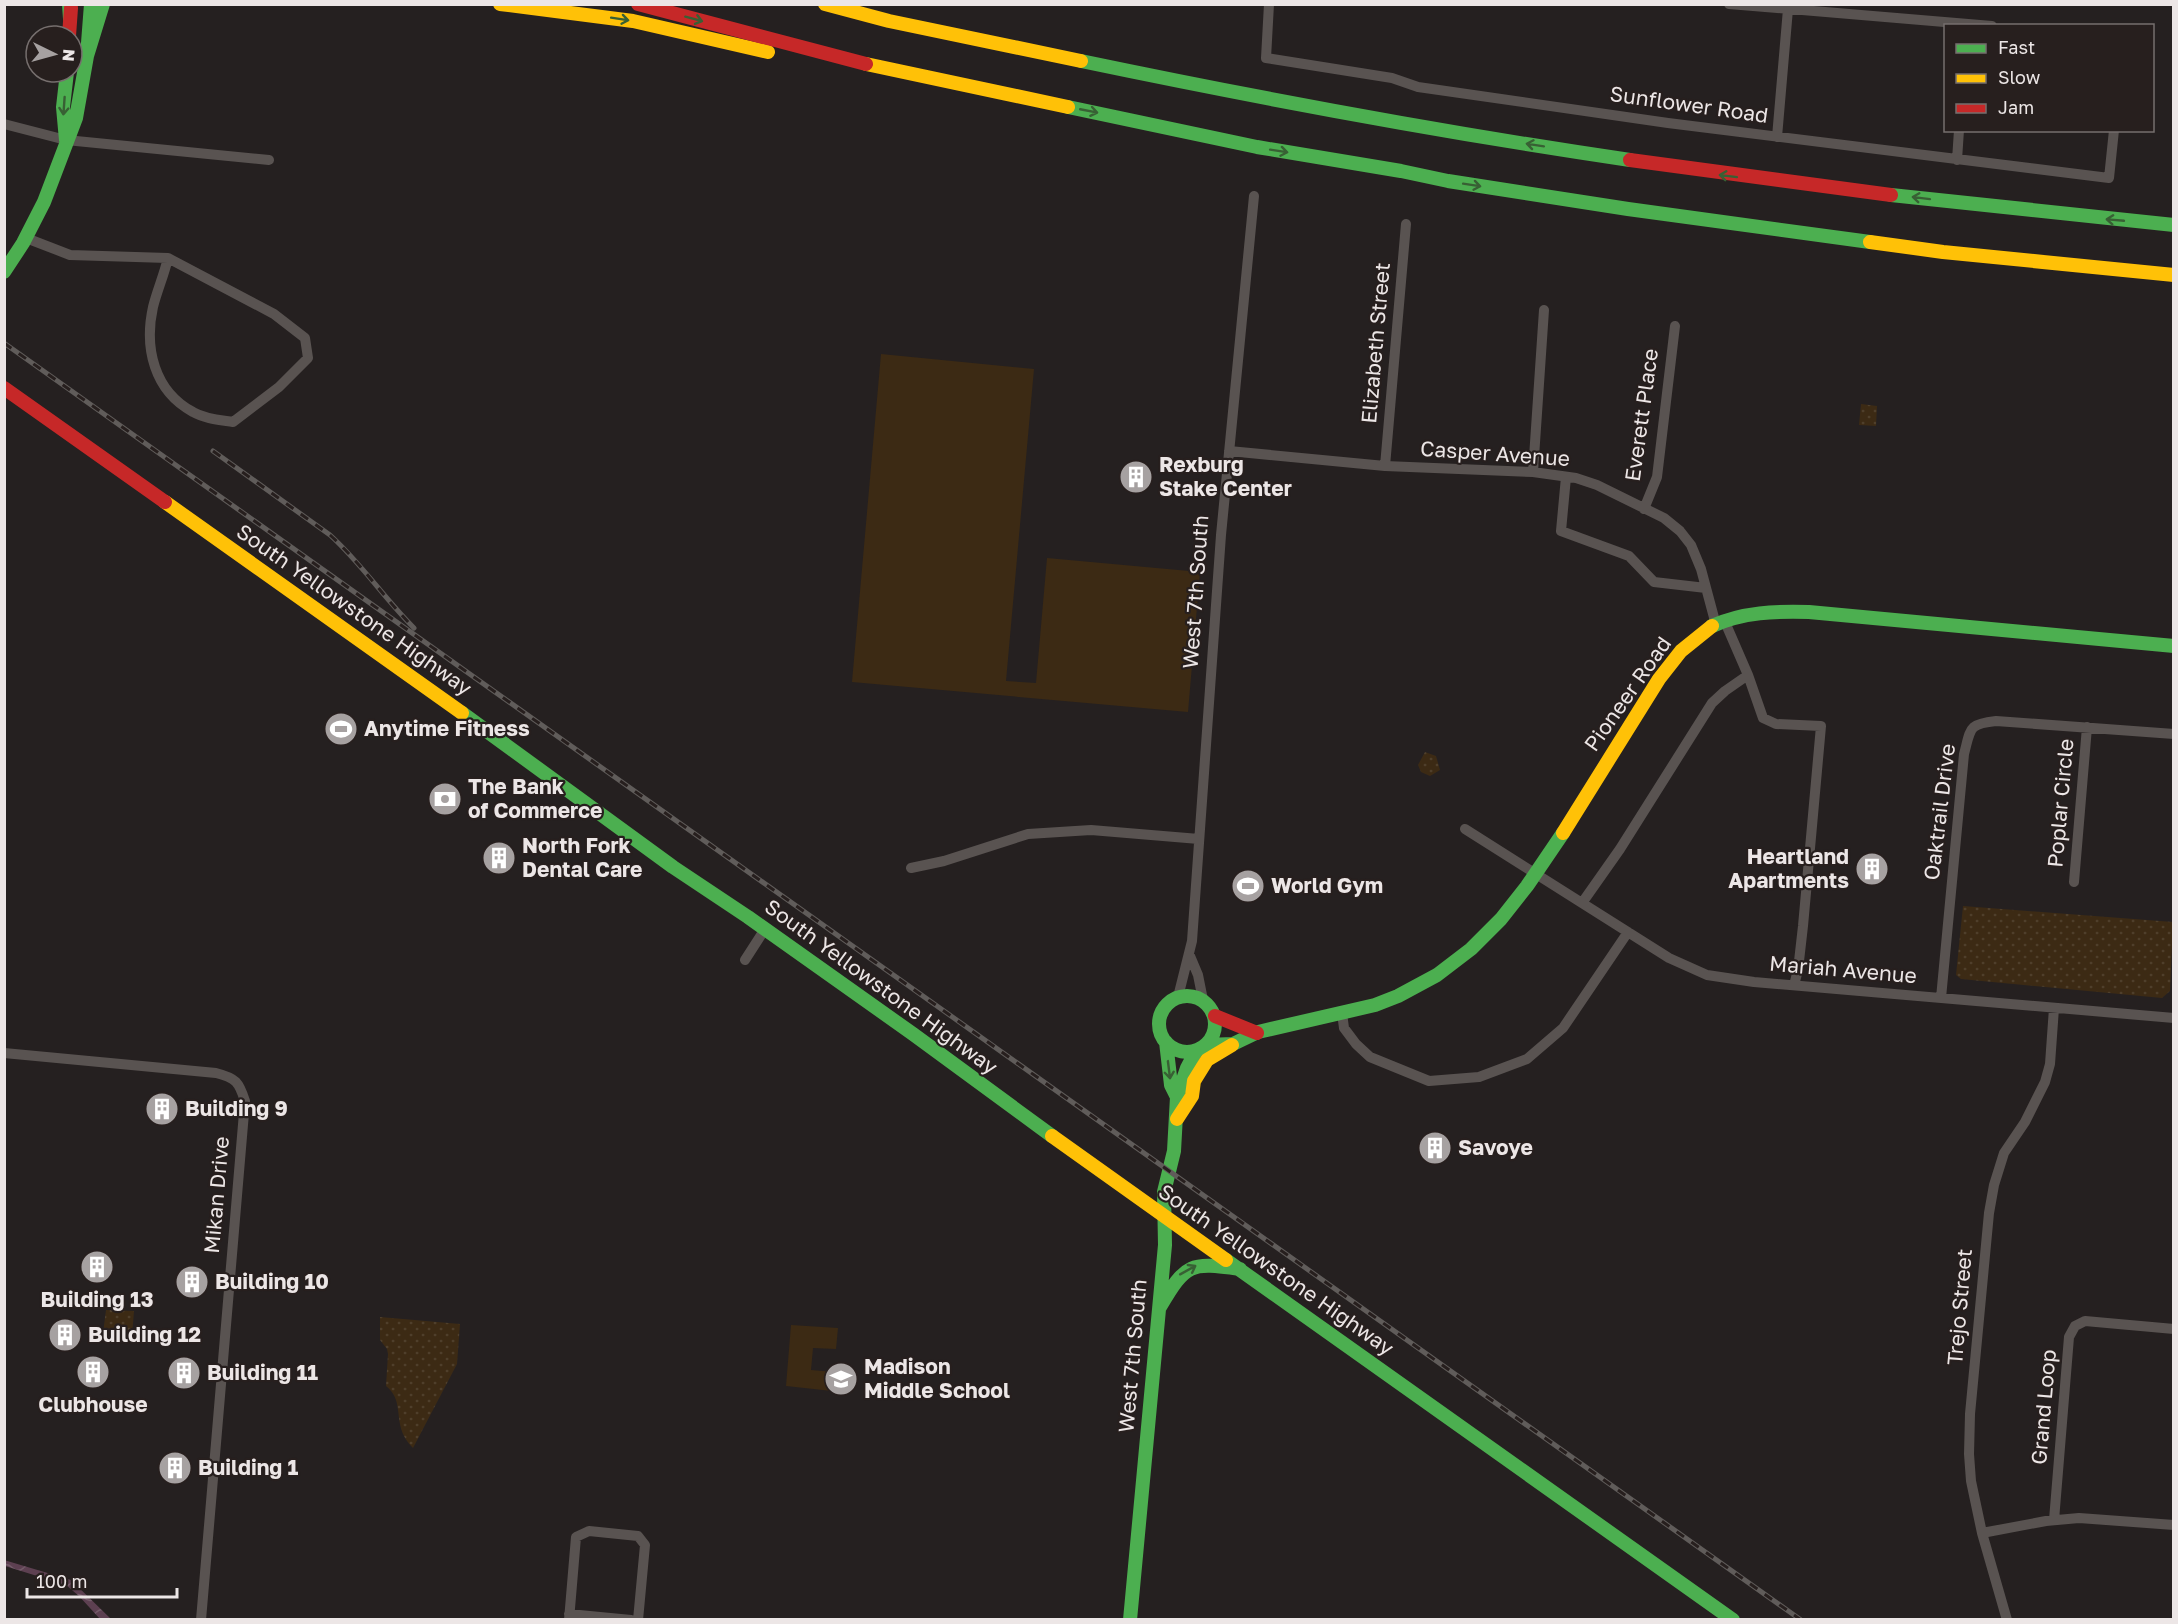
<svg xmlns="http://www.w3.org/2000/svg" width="2178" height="1624" font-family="'Golos Text',sans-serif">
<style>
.grass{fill:url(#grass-dots)}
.garden{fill:#3c2a14}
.water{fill:url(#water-waves)}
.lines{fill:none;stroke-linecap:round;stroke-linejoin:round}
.street{stroke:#595351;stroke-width:10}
.fast{stroke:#4caf50;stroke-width:14}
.slow{stroke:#ffc107;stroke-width:14}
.jam{stroke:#c62828;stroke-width:14}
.rail-casing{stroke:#605c5a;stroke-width:5}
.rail{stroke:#271f1e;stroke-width:3;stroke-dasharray:9;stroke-linecap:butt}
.oneway{stroke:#386034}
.labels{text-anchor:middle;stroke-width:4.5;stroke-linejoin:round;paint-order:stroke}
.street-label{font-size:21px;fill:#ece6e6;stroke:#271f1e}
.poi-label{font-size:21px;font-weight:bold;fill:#ece6e6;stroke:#271f1e;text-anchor:start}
</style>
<defs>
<pattern id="grass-dots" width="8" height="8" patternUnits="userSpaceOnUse" patternTransform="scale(1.5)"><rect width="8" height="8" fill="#3c2a14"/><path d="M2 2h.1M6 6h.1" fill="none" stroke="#4f3f2b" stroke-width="1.8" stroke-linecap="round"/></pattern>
<pattern id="water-waves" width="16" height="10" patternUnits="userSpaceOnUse" patternTransform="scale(1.5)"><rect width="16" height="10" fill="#5d4051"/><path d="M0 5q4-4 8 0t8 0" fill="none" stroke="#745c6a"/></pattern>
</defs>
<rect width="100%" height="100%" fill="#252020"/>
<path class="grass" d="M1861,404L1877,406L1876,426L1859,425Z
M1425,752L1436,756L1440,770L1430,776L1421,772L1418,765Z
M1963,906L2173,922L2170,991L2162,998L1961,979L1956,975Z
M106,1310L134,1311L132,1336L103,1333Z
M380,1317L460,1324L457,1364L413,1448C410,1445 406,1440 404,1436C395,1418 403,1399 386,1386L388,1354L387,1349L380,1340Z"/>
<path class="garden" d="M881,354L1034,369L1006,681L1036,683L1047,558L1200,572L1188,712L852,682Z
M791,1325L838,1328L836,1349L813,1348L811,1370L834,1372L832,1391L786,1386Z"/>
<path class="water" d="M4,1560L71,1580L111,1619H100L79,1596L66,1585L5,1566Z"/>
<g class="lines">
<path class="street" d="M1269,4L1266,58L1392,78L1418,87L1668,123L2109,178L2114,130
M1729,4L1992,26
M4,124L66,140L269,160
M1777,137L1788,9
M1957,160L1959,130
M26,238L70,255L168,258L274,314L305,338L308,358L279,387L233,422C220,420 205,419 193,412C154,391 144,348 153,307C157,291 164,275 168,258
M1229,451L1385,466L1533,472L1576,478L1597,485L1664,518L1680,531L1691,545L1701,569L1716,625
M1385,466L1406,224
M1533,472L1544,310
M1566,477L1561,531L1629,556L1654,582L1706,588
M1644,509L1657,477L1675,326
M1748,675L1763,718L1776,724L1821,726L1803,926L1798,970L1794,985
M1465,829L1669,958L1707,975L1754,982L2174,1018
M911,868L944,861L1028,834L1091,830L1199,839
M2074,882L2087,727
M1582,903L1620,849L1712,703L1725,691L1748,675L1725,622
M1190,956L1198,975L1203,1000
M745,960L765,929
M1178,997L1192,941L1221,535L1254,196
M1941,998L1964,754C1971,728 1968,724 1996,721L2174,734
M1342,1013L1344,1028L1356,1044L1370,1057L1429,1081L1479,1077L1527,1059L1563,1028L1628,932
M4,1053L216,1073C236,1078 239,1082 245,1101L201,1620
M2054,1520L2069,1337L2075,1326L2085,1321L2174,1329
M1982,1533L2046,1521L2079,1518L2174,1525
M569,1614L631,1620
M569,1620L576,1537L589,1531L638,1536L645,1545L638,1620
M2007,1620L1982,1533L1971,1481L1969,1454L1970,1414L1989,1213L1994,1185L2004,1153L2025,1122L2045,1082L2050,1064L2054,1008"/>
<path class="fast" d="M69,4L70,19
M87,56L103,4
M1081,61C1263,99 1446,133 1630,160
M1068,107L1257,147L1401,171L1448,181L1628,209L1870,242
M66,140L63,107L67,72
M1891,195L2174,225
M4,272L23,243L44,202L76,118L87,56L91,4
M1712,626C1743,612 1776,611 1809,612L2174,646
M462,713L673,867L748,917L913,1034L1052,1136
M1159 1024a28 28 0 1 1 56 0a28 28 0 1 1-56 0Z
M1166,1042L1171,1085L1177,1097
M1206,1045L1233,1044L1258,1032L1375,1005L1398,996L1437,975L1471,949L1501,919L1527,886L1563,833
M1226,1260L1733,1620
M1160,1307C1186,1263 1190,1262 1240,1269
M1130,1620L1165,1245L1164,1192L1174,1151L1177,1097L1187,1068L1196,1051"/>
<path class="slow" d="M500,4L633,21L768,52
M825,4L889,21L1081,61
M866,64L1068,107
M1870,242L1943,252L2174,275
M165,502L462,713
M1563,833L1659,679L1681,651L1712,626
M1177,1119L1192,1096L1194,1081L1207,1060L1232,1045
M1052,1136L1226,1260"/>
<path class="jam" d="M638,4L866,64
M69,36L71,8
M1630,160L1891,195
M4,388L165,502
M1215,1016L1257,1033"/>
<g class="rail-casing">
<path id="rail" d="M4,343L1801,1620
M213,451L330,535C361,563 384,598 414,628"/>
</g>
<use href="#rail" class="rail"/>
</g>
<defs><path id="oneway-shaft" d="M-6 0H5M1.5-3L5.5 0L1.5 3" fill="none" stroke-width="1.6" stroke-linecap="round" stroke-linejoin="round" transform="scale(1.5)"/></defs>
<g class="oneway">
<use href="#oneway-shaft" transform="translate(620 19) rotate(9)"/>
<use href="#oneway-shaft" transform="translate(694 19) rotate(15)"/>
<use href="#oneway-shaft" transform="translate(64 106) rotate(94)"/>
<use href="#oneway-shaft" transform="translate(1089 111) rotate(11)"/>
<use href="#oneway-shaft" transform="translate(1535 145) rotate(-171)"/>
<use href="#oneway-shaft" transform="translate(1279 151) rotate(9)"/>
<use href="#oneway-shaft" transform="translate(1728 176) rotate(-173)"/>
<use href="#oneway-shaft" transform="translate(1472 185) rotate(9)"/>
<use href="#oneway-shaft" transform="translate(1921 198) rotate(-173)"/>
<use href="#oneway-shaft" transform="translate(2115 220) rotate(-175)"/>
<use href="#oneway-shaft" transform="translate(1169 1070) rotate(83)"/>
<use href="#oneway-shaft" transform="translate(1188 1270) rotate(-29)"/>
</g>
<defs>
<g id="building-disc" transform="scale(1.725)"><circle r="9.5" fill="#a6a1a1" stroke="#271f1e"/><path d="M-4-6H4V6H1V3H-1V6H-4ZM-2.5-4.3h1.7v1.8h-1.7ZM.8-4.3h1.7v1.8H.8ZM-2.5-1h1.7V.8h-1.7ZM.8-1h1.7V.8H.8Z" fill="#fff"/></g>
<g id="stadium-disc" transform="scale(1.725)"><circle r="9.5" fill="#a6a1a1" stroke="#271f1e"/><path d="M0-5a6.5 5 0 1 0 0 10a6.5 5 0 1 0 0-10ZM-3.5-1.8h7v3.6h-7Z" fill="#fff"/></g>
<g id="bank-disc" transform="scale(1.725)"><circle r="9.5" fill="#a6a1a1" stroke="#271f1e"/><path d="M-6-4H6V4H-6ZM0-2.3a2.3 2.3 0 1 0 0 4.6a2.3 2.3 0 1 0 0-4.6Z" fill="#fff"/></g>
<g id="school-disc" transform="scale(1.725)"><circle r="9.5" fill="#a6a1a1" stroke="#271f1e"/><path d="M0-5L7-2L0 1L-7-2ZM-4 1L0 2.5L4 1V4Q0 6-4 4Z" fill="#fff"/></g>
</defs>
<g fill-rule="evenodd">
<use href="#building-disc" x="1136" y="477"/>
<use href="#stadium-disc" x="341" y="729"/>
<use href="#bank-disc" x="445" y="799"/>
<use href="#building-disc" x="499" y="858"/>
<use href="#building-disc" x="1872" y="869"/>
<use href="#stadium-disc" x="1248" y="886"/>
<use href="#building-disc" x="162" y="1109"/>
<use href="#building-disc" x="1435" y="1148"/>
<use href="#building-disc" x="97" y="1267"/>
<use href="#building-disc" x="192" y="1282"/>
<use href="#building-disc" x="65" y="1335"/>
<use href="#building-disc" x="93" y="1372"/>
<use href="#building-disc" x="184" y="1373"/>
<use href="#school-disc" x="841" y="1379"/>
<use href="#building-disc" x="175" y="1468"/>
</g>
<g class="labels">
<g class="street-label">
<text transform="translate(1689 105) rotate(8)" y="7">Sunflower Road</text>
<text transform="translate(1376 343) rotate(-85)" y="7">Elizabeth Street</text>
<text transform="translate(1642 415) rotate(-82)" y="7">Everett Place</text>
<text transform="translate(1495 454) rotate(4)" y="7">Casper Avenue</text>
<text transform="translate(1196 592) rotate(-86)" y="7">West 7th South</text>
<text transform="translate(354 610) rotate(35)" y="7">South Yellowstone Highway</text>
<text transform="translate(1628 694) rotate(-55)" y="7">Pioneer Road</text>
<text transform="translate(2061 803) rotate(-85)" y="7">Poplar Circle</text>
<text transform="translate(1940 812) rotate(-83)" y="7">Oaktrail Drive</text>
<text transform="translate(1843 970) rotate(5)" y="7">Mariah Avenue</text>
<text transform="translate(881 987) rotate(36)" y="7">South Yellowstone Highway</text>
<text transform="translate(217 1195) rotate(-85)" y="7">Mikan Drive</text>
<text transform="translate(1276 1270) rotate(35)" y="7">South Yellowstone Highway</text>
<text transform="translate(1960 1307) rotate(-85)" y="7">Trejo Street</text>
<text transform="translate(1133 1356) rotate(-85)" y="7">West 7th South</text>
<text transform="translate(2044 1407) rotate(-85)" y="7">Grand Loop</text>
</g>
<g class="poi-label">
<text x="1159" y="472">Rexburg<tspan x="1159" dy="24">Stake Center</tspan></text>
<text x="364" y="736">Anytime Fitness</text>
<text x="468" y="794">The Bank<tspan x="468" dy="24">of Commerce</tspan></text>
<text x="522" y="853">North Fork<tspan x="522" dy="24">Dental Care</tspan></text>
<text x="1849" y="864" text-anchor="end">Heartland<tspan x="1849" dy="24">Apartments</tspan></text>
<text x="1271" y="893">World Gym</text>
<text x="185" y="1116">Building 9</text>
<text x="1458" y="1155">Savoye</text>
<text x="215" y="1289">Building 10</text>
<text x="97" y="1307" text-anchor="middle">Building 13</text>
<text x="88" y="1342">Building 12</text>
<text x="864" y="1374">Madison<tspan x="864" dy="24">Middle School</tspan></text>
<text x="207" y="1380">Building 11</text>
<text x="93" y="1412" text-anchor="middle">Clubhouse</text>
<text x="198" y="1475">Building 1</text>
</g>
</g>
<rect width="2178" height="1624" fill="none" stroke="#ece6e6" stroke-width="12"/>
<rect x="1944" y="24" width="210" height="108" fill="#271f1e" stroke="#766f6e" stroke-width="1.5"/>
<rect x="1956" y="44" width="30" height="9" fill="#4caf50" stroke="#766f6e" stroke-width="1.5"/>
<text x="1998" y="54" font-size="18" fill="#ece6e6">Fast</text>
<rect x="1956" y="74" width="30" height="9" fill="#ffc107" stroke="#766f6e" stroke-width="1.5"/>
<text x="1998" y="84" font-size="18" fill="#ece6e6">Slow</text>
<rect x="1956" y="104" width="30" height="9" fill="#c62828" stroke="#766f6e" stroke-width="1.5"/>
<text x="1998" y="114" font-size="18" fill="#ece6e6">Jam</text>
<g transform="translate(54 54) rotate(95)"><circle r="28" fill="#271f1e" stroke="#766f6e" stroke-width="1.5"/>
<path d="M0-4.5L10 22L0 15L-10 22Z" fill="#a6a1a1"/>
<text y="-9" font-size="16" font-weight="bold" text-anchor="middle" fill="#ece6e6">N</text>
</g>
<path d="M27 1588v9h150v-9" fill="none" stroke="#ece6e6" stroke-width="3"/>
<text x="36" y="1588" font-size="18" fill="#ece6e6" stroke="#271f1e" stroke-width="4.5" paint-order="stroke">100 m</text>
</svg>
